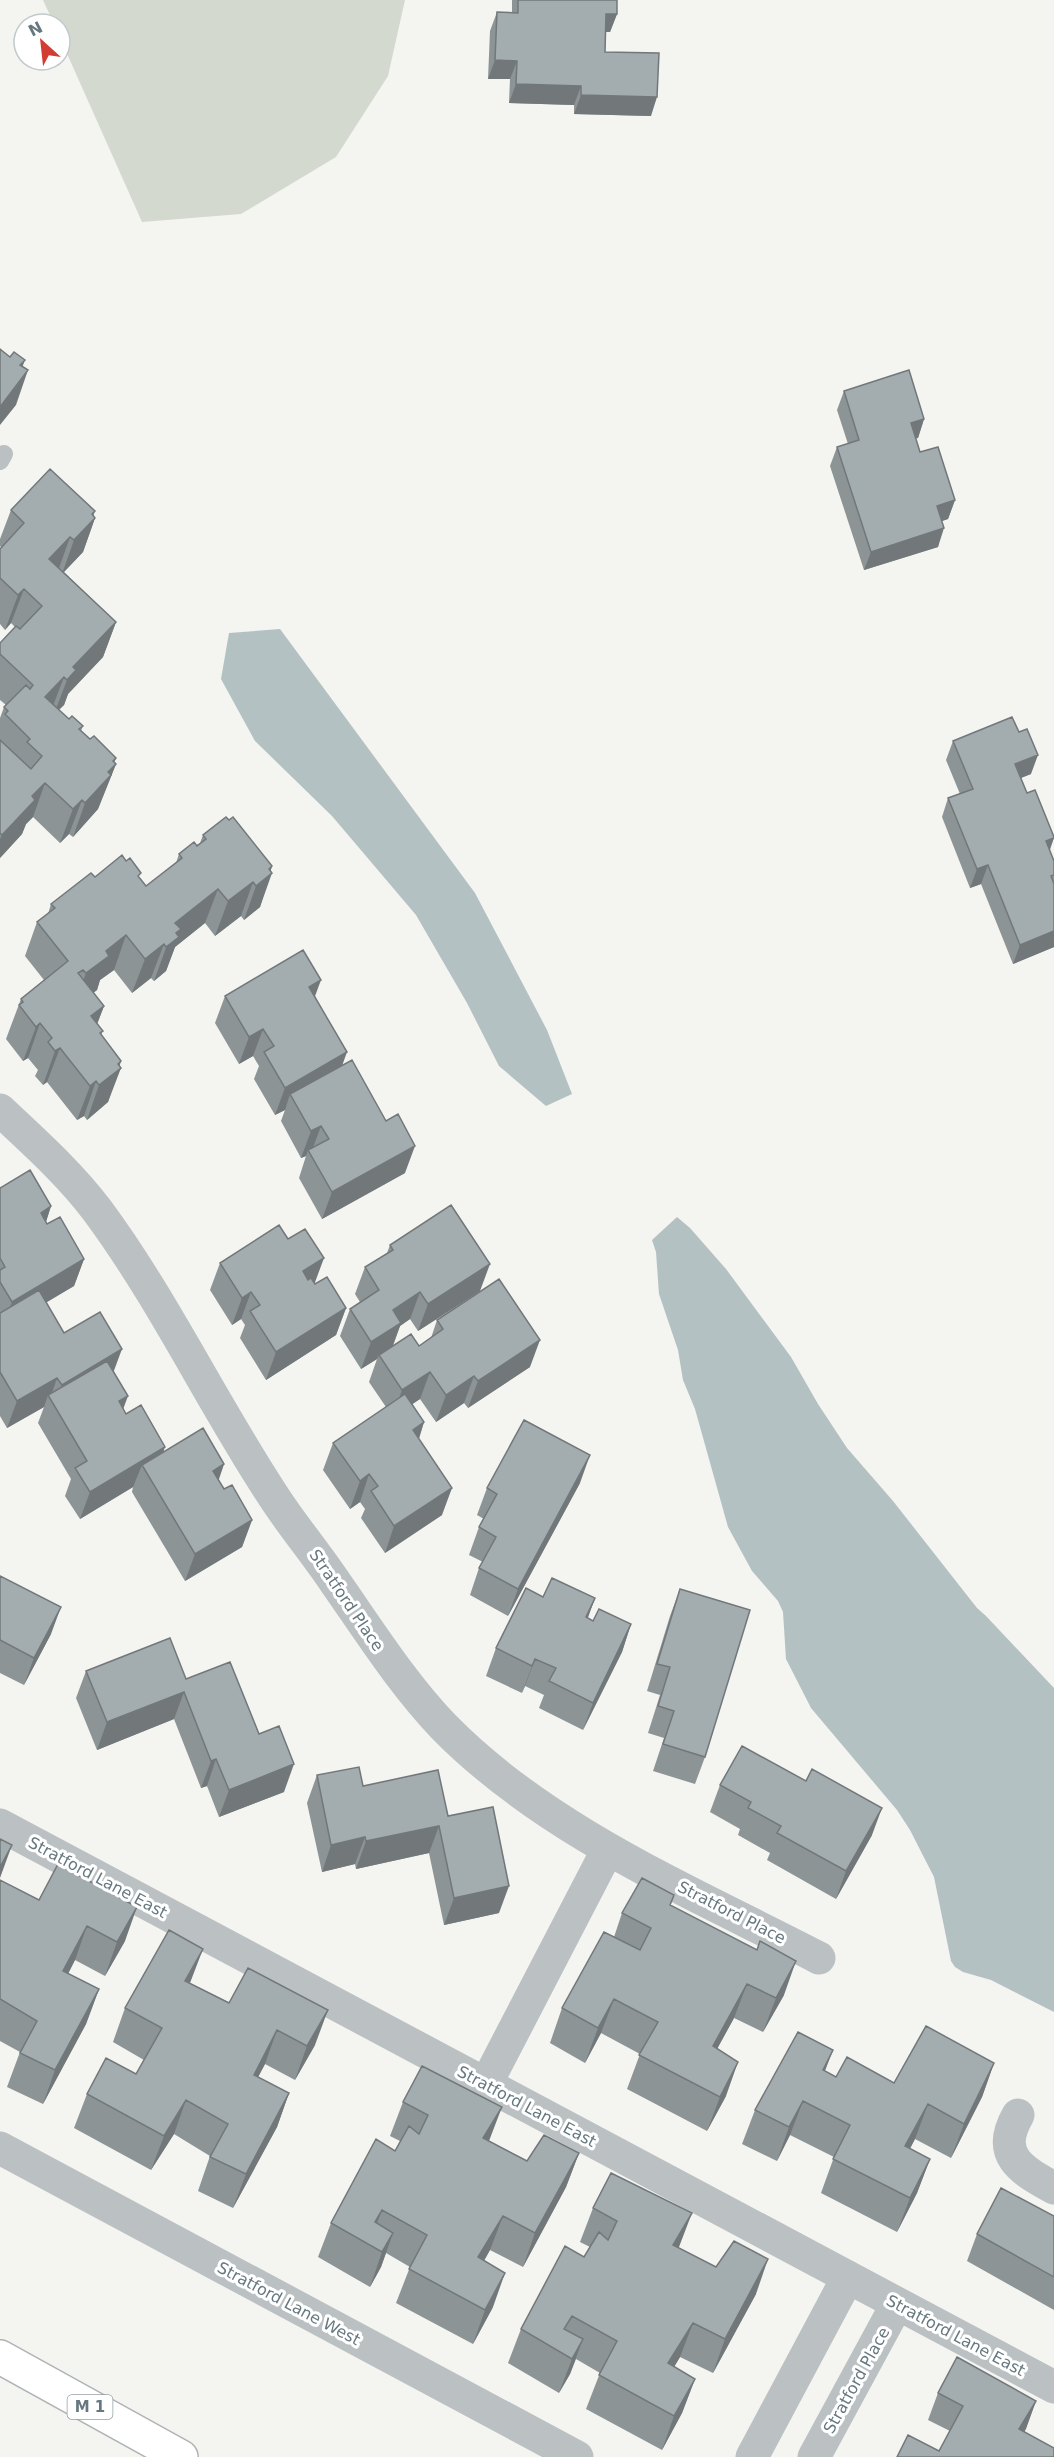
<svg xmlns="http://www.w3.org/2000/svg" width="1054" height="2457" font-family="'DejaVu Sans',sans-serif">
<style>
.green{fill:#d4d9d0}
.water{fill:#b3c1c3}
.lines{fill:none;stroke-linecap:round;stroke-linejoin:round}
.primary-casing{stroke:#afb4b6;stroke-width:36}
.service{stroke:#bbc0c2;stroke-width:18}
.minor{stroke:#bbc0c2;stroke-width:33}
.primary{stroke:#fff;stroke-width:33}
.wall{fill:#8c9496}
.shaded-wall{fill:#72787a}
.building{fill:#a3acaf;stroke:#72787a;stroke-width:1.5}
.labels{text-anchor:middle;stroke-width:6;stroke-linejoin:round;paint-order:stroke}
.shield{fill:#fff;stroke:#94a0a5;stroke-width:1.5}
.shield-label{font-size:15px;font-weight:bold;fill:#66787f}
.street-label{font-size:16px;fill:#66787f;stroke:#fff}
</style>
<rect width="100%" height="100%" fill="#f4f4f1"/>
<path class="green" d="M43,0H405L388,76L336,157L241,214L142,222L60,38V24H54Z"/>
<path class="water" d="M280,629L475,893L547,1030L572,1094L546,1106L499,1066L467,1003L416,915L332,816L255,741L221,679L229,633Z
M677,1217L690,1228L726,1269L791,1357L818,1404L847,1448L893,1501L977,1608L986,1616L1054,1688V2012L991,1980L963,1972L955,1967L951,1961L934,1877L910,1830L897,1810L811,1708L786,1659L783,1612L778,1601L752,1571L728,1527L695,1409L683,1380L678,1350L659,1294L656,1252L652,1240Z"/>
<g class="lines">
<g class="primary-casing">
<path id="primary" d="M0,2357L181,2457"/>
</g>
<path class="service" d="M0,461L4,454"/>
<path class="minor" d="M0,1110C34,1142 69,1173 97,1210C163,1299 211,1401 272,1494C291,1524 315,1552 335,1582C370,1632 402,1683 444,1727C546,1831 692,1892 819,1958
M0,1825L1054,2387
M486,2084L608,1849
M1018,2115C995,2155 1021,2170 1054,2188
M0,2148L577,2457
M752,2457L848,2277
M814,2457L897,2304"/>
<use href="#primary" class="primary"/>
</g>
<path class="wall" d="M512,0H617V14L610,32H606L605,52L651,116L574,114V105L509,103L510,79H488L490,31L497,12L512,13Z
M844,391L924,419L918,438H915L920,452L955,500L948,519L942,521L938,547L864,570L830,466L837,447L848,444L837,410Z
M11,510L93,516L95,518L83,552L64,572L116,622L103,657L68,694L64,705L59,710L69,719L83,726L81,731L90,739L116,758L114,762L116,764L98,809L73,837L69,834L60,843L33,817L26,824L22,834L0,858V718L4,707L6,705L0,700V643L15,627L11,623L5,630L0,624V549L1,547L0,546V539Z
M953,741L1031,774L1021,778L1027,793L1054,837L1050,850L1054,861V947L1013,964L981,884L970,888L942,817L948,798L960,794L946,760Z
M203,835L272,866L260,907L244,920L241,916L215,936L205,923L175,947L166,971L154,981L151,978L132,993L114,970L100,980L97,990L93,993L104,1006L97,1024L103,1031L101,1035L121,1061L108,1102L87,1120L84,1116L77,1120L47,1082L43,1085L35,1076L38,1070L28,1058L23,1061L6,1039L21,999L44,980L25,956L37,922L48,914L51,904L95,877L140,878L146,886L176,863L179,854L200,843Z
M225,996H315L342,1065L405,1173L322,1219L299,1178L306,1156L301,1158L281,1121L285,1110L275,1115L254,1079L259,1066L253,1056L239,1064L215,1023Z
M0,1188L51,1206L46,1222L47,1224L84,1259L74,1286L46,1302L64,1333L114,1372L123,1409L126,1414L164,1452L224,1464L218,1480L224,1489L252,1520L242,1547L185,1581L132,1492L133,1487L80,1519L65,1496L71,1479L38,1423L44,1407L7,1428L0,1416Z
M288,1239L314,1284L346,1308L336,1335L266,1380L240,1338L245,1325L241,1319L232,1325L210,1290L220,1263Z
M390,1245L480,1291L418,1331L410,1319L400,1326L393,1346H419L431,1338L437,1320L530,1367L468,1408L464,1403L436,1422L420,1399L412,1404L424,1422L419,1439L442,1515L385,1553L361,1518L365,1509L360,1502L350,1509L323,1470L333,1443L386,1407L369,1382L377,1359L361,1369L340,1336L350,1309L360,1302L355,1294L365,1267L387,1253Z
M580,1483L508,1616L470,1595L479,1568L483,1562L469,1555L479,1527L484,1519L477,1515L487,1488Z
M0,1576L51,1634L24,1685L0,1673Z
M680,1589L705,1757L695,1784L653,1771L664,1738L648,1733L660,1695L647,1691L670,1616Z
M543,1597L595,1598L587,1618L593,1621L631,1624L622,1652L583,1730L539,1708L544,1695L525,1686L522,1693L486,1676L496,1648Z
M86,1671L186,1679L259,1734L284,1792L219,1817L207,1786L201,1788L174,1719L97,1750L76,1698Z
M317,1775L363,1786L448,1816L499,1913L444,1925L429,1853L356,1869L355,1864L322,1872L307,1803Z
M806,1781L872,1835L836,1899L767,1860L770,1853L738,1835L740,1829L710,1812L720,1785Z
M0,1880L39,1900L125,1941L105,1976L75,1960L68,1974L99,1989L86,2024L43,2104L7,2087L20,2052L0,2041Z
M670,1905L784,1995L763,2032L734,2018L717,2049L726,2096L707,2131L627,2089L640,2054L601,2033L585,2063L550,2043L562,2008L614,1937L622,1913Z
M190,1983L315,2045L295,2080L265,2064L258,2077L289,2093L277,2127L233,2208L198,2191L210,2156L174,2134L151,2170L74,2128L87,2094L136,2074L144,2060L113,2042L125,2008Z
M994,2063L982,2097L951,2158L915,2139L910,2149L930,2159L917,2193L897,2232L821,2193L834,2157L790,2135L777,2161L742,2144L755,2110L825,2071L836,2077L894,2083Z
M403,2102L489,2141L527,2161L579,2153L566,2187L523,2267L490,2250L484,2261L493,2307L473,2344L396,2303L410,2267L386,2253L381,2267L370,2287L318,2257L331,2223L395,2151L400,2141L390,2136Z
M593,2208L679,2248L756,2294L713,2373L680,2357L674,2367L695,2379L682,2413L662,2450L586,2409L600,2373L576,2359L570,2374L559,2393L508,2363L521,2329L584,2257L590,2247L580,2242Z
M1054,2216V2310L967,2261L977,2234Z
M938,2393L1036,2401L1024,2432L939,2451L950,2431L928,2420Z"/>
<path class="shaded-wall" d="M606,14H617L610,32H599Z
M495,60L517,61L510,79H488Z
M516,84L581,86L574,105L509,103Z
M581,95L657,97L651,116L574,114Z
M25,360L14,389L28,370L16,405L0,425V407L20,365Z
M924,419L918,438L904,442L911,423Z
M955,500L948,519L930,525L937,506Z
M95,511L91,522L95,518L83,552L62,574L74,540L92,514Z
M944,528L938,547L864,570L871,552Z
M70,537L58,571L49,559Z
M24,589L11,623L5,630L18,595Z
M116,622L103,657L68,694L64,705L54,714L67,680L73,667Z
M64,677L51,711L45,697Z
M1038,755L1031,774L1008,783L1015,764Z
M116,758L112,768L116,764L98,809L73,837L85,803L113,761Z
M45,783L33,817L26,824L22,834L0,858V839L2,835L32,796Z
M82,800L69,834L60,843L73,809Z
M1054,838L1047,856L1046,841Z
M988,865L981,884L970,888L977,869Z
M272,866L269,876L272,873L260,907L244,920L256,886L269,869Z
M253,882L241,916L215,936L228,901Z
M218,889L205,923L175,947L166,971L154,981L175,923Z
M1054,931V947L1013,964L1020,945Z
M126,935L114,970L100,980L97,990L74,1008L86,973L106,951Z
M164,944L151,978L132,993L145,959Z
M321,980L311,1007L309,987Z
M104,1006L91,1040V1016Z
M40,1023L28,1058L23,1061L36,1027Z
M263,1029L253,1056L239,1064L249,1037Z
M60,1048L47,1082L43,1085L55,1051Z
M347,1052L337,1080L290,1094L285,1110L275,1115L285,1088Z
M121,1061L118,1070L121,1068L108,1102L87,1120L99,1085Z
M96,1081L84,1116L77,1120L90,1086Z
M321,1126L311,1153L308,1150L306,1156L301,1158L311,1131Z
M415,1146L405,1173L322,1219L332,1192Z
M51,1206L42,1234L41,1213Z
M324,1258L314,1285L293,1298L303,1271Z
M84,1259L74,1286L2,1329L12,1302Z
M490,1264L480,1291L418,1331L428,1304Z
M251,1292L241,1319L232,1325L242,1298Z
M420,1292L410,1319L400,1326L391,1350L379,1355L377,1359L361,1369L371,1342L393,1310Z
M346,1308L336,1335L266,1380L276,1352Z
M540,1340L530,1367L468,1408L478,1381Z
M122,1349L112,1376L54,1406L62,1385Z
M430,1372L420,1399L392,1418L402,1390Z
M474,1376L464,1403L436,1422L446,1395Z
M57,1378L50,1399L48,1395L44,1407L7,1428L17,1401Z
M128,1396L118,1423L119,1401Z
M424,1422L415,1450L413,1430Z
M165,1447L156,1474L142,1465L133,1487L80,1519L90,1492Z
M590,1455L580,1483L508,1616L518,1589Z
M224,1464L215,1491L213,1471Z
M369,1474L360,1502L350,1509L360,1481Z
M452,1488L442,1515L385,1553L394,1526Z
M252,1520L242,1547L185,1581L195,1554Z
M595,1598L585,1626L586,1617Z
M61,1607L51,1634L24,1685L34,1658Z
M631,1624L622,1652L583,1730L593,1703Z
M535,1659L525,1686L522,1693L532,1666Z
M184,1692L174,1719L97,1750L107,1722Z
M216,1759L207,1786L201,1788L211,1761Z
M294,1764L284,1792L219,1817L229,1790Z
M882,1808L872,1835L836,1899L846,1871Z
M439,1826L429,1853L356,1869L366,1841Z
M365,1837L355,1864L322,1872L331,1845Z
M12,1845L0,1878V1867Z
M509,1886L499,1913L444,1925L454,1898Z
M137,1907L125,1941L105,1976L117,1942Z
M87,1926L75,1960L51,2006L63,1971Z
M203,1949L190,1983L185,1981Z
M796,1961L784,1995L763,2032L776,1998Z
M747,1984L734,2018L700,2080L713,2046Z
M99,1989L86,2024L43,2104L55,2070Z
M614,1999L601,2033L585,2063L598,2028Z
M328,2010L315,2045L295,2080L307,2046Z
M277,2030L265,2064L241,2109L254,2075Z
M833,2050L820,2084L823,2070Z
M738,2062L726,2096L707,2131L720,2097Z
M994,2063L982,2097L951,2158L964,2124Z
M289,2093L277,2127L233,2208L246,2174Z
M186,2100L174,2134L151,2170L164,2136Z
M803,2101L790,2135L777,2161L789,2127Z
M928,2104L915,2139L892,2180L905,2146Z
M502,2107L489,2141L471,2173L483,2138Z
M579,2153L566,2187L523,2267L535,2233Z
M930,2159L917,2193L897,2232L910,2198Z
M382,2210L369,2244L375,2222Z
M692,2213L679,2247L660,2279L673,2245Z
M503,2216L490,2250L466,2291L478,2257Z
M393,2233L381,2267L370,2287L382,2252Z
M768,2259L756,2294L713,2373L725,2339Z
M505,2273L493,2307L473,2344L485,2310Z
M693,2323L680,2357L656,2397L668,2363Z
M583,2339L570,2374L559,2393L572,2359Z
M695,2379L682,2413L662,2450L674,2416Z
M1036,2401L1026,2429L1009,2456L1019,2429Z"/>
<path class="building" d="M518,0H617V14H606L605,52L659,53L657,97L581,95V86L516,84L517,61L495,60L497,12L518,13Z
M0,349L10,357L14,352L25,360L20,365L28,370L0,407Z
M909,370L924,419L911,423L920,452L938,447L955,500L937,506L944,528L871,552L837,447L859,440L844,391Z
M50,469L95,511L92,514L95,518L74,540L70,537L49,559L116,622L73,667L76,670L67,680L64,677L45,697L69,719L72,716L83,726L79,729L90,739L94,736L116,758L113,761L116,764L108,772L111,775L85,803L82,800L73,809L45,783L32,796L35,800L2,835L0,833V740L31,769L42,756L27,742L30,739L5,714L8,711L4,707L26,685L30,689L33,685L0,654V643L16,626L20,629L42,606L24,589L18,595L0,578V549L24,523L11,510Z
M1012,717L1019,732L1027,729L1038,755L1015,764L1027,793L1035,790L1054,837V838L1046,841L1054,861V875L1051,876L1054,884V931L1020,945L988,865L977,869L948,798L973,789L953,741Z
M226,817L229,820L233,817L272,866L269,869L272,873L256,886L253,882L228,901L218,889L175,923L181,929L176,933L179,937L166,947L164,944L145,959L126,935L106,951L109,956L86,973L83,970L78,973L104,1006L91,1016L103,1031L100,1033L121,1061L118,1064L121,1068L99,1085L96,1081L90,1086L60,1048L55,1051L48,1042L52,1038L40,1023L36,1027L19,1005L23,1002L21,999L68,961L37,922L55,908L51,904L91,873L95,877L122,855L126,861L130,858L141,873L138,876L146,886L182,858L179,854L194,842L197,846L206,839L203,835Z
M303,950L321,980L309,987L347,1052L285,1088L264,1052L274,1046L263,1029L249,1037L225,996Z
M352,1060L386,1121L398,1114L415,1146L332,1192L308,1150L329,1139L321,1126L311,1131L290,1094Z
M30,1170L51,1206L41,1213L47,1224L60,1217L84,1259L12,1302L0,1282V1270L5,1267L0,1258V1188Z
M451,1205L490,1264L428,1304L420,1292L393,1310L401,1323L371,1342L350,1309L379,1290L365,1267L393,1250L390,1245Z
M279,1225L288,1239L305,1229L324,1258L303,1271L308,1280L311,1278L315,1284L327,1277L346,1308L276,1352L250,1311L260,1305L251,1292L242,1298L220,1263Z
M499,1279L540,1340L478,1381L474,1376L446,1395L430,1372L402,1390L379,1355L411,1334L419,1346L443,1329L437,1320Z
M39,1290L64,1333L100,1312L122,1349L62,1385L57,1378L17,1401L0,1372V1313Z
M107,1361L128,1396L119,1401L126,1414L141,1405L165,1447L90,1492L75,1468L87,1461L48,1395Z
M405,1394L424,1422L413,1430L452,1488L394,1526L371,1491L378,1486L369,1474L360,1481L333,1443Z
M524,1420L590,1455L518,1589L479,1568L496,1537L479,1527L497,1494L487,1488Z
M203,1428L224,1464L213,1471L224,1489L232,1485L252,1520L195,1554L142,1465Z
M0,1576L61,1607L34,1658L0,1640Z
M552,1578L595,1598L586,1617L593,1621L599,1609L631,1624L593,1703L549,1681L556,1668L535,1659L532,1666L496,1648L526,1588L543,1597Z
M680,1589L750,1610L705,1757L663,1744L674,1711L658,1706L670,1667L657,1664Z
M170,1638L186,1679L230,1662L259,1734L279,1726L294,1764L229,1790L216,1759L211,1761L184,1692L107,1722L86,1671Z
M742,1746L806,1781L812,1769L882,1808L846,1871L777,1833L781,1826L748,1808L751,1802L720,1785Z
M359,1767L363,1786L438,1770L448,1816L493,1807L509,1886L454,1898L439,1826L366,1841L365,1837L331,1845L317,1775Z
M0,1839L12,1845L0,1867Z
M58,1864L137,1907L117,1942L87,1926L63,1971L99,1989L55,2070L20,2053L37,2021L0,1999V1880L39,1900Z
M642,1878L674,1895L670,1905L757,1950L760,1941L796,1961L776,1998L747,1984L713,2046L738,2062L720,2097L639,2055L658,2022L614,1999L598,2028L562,2008L604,1932L640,1950L651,1928L622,1913Z
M169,1930L203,1949L185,1981L229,2003L248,1968L328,2010L307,2046L277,2030L254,2075L289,2093L246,2174L210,2157L228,2124L186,2100L164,2136L87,2094L106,2058L136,2074L162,2028L125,2008Z
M926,2026L994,2063L964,2124L928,2104L905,2146L930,2159L910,2198L833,2159L850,2125L803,2101L789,2127L755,2110L798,2032L833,2050L823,2070L836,2077L847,2057L894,2083Z
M422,2066L502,2107L483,2138L527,2161L544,2135L579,2153L535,2233L503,2216L478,2257L505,2273L485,2310L409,2269L427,2235L382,2210L375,2222L393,2233L382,2252L331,2223L376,2139L395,2151L409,2126L419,2134L428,2115L403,2102Z
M611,2173L692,2213L673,2245L716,2267L734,2241L768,2259L725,2339L693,2323L668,2363L695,2379L674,2416L599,2375L617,2341L572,2316L564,2329L583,2339L572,2359L521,2329L565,2246L584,2257L599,2232L608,2240L617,2221L593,2208Z
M1001,2188L1054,2216V2277L977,2234Z
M957,2357L1036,2401L1019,2429L1054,2448V2457H897L908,2435L939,2451L963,2406L938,2393Z"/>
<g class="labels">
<rect class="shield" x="67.5" y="2395" width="45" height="24" rx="4.5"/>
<g class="shield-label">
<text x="90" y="2412">M 1</text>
</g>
<g class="street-label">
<text transform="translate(347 1600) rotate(56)" y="6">Stratford Place</text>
<text transform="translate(98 1877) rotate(28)" y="6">Stratford Lane East</text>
<text transform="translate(732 1912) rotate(27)" y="6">Stratford Place</text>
<text transform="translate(527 2106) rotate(28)" y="6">Stratford Lane East</text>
<text transform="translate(289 2303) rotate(28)" y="6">Stratford Lane West</text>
<text transform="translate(956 2335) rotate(28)" y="6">Stratford Lane East</text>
<text transform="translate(856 2380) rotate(-61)" y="6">Stratford Place</text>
</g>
</g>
<g transform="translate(42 42) rotate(333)"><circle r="28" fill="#ffffff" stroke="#c2c9cc" stroke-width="1.5"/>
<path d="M0-4.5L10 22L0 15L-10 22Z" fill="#d23d32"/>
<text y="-9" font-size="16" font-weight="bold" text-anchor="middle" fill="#66787f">N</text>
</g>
</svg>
